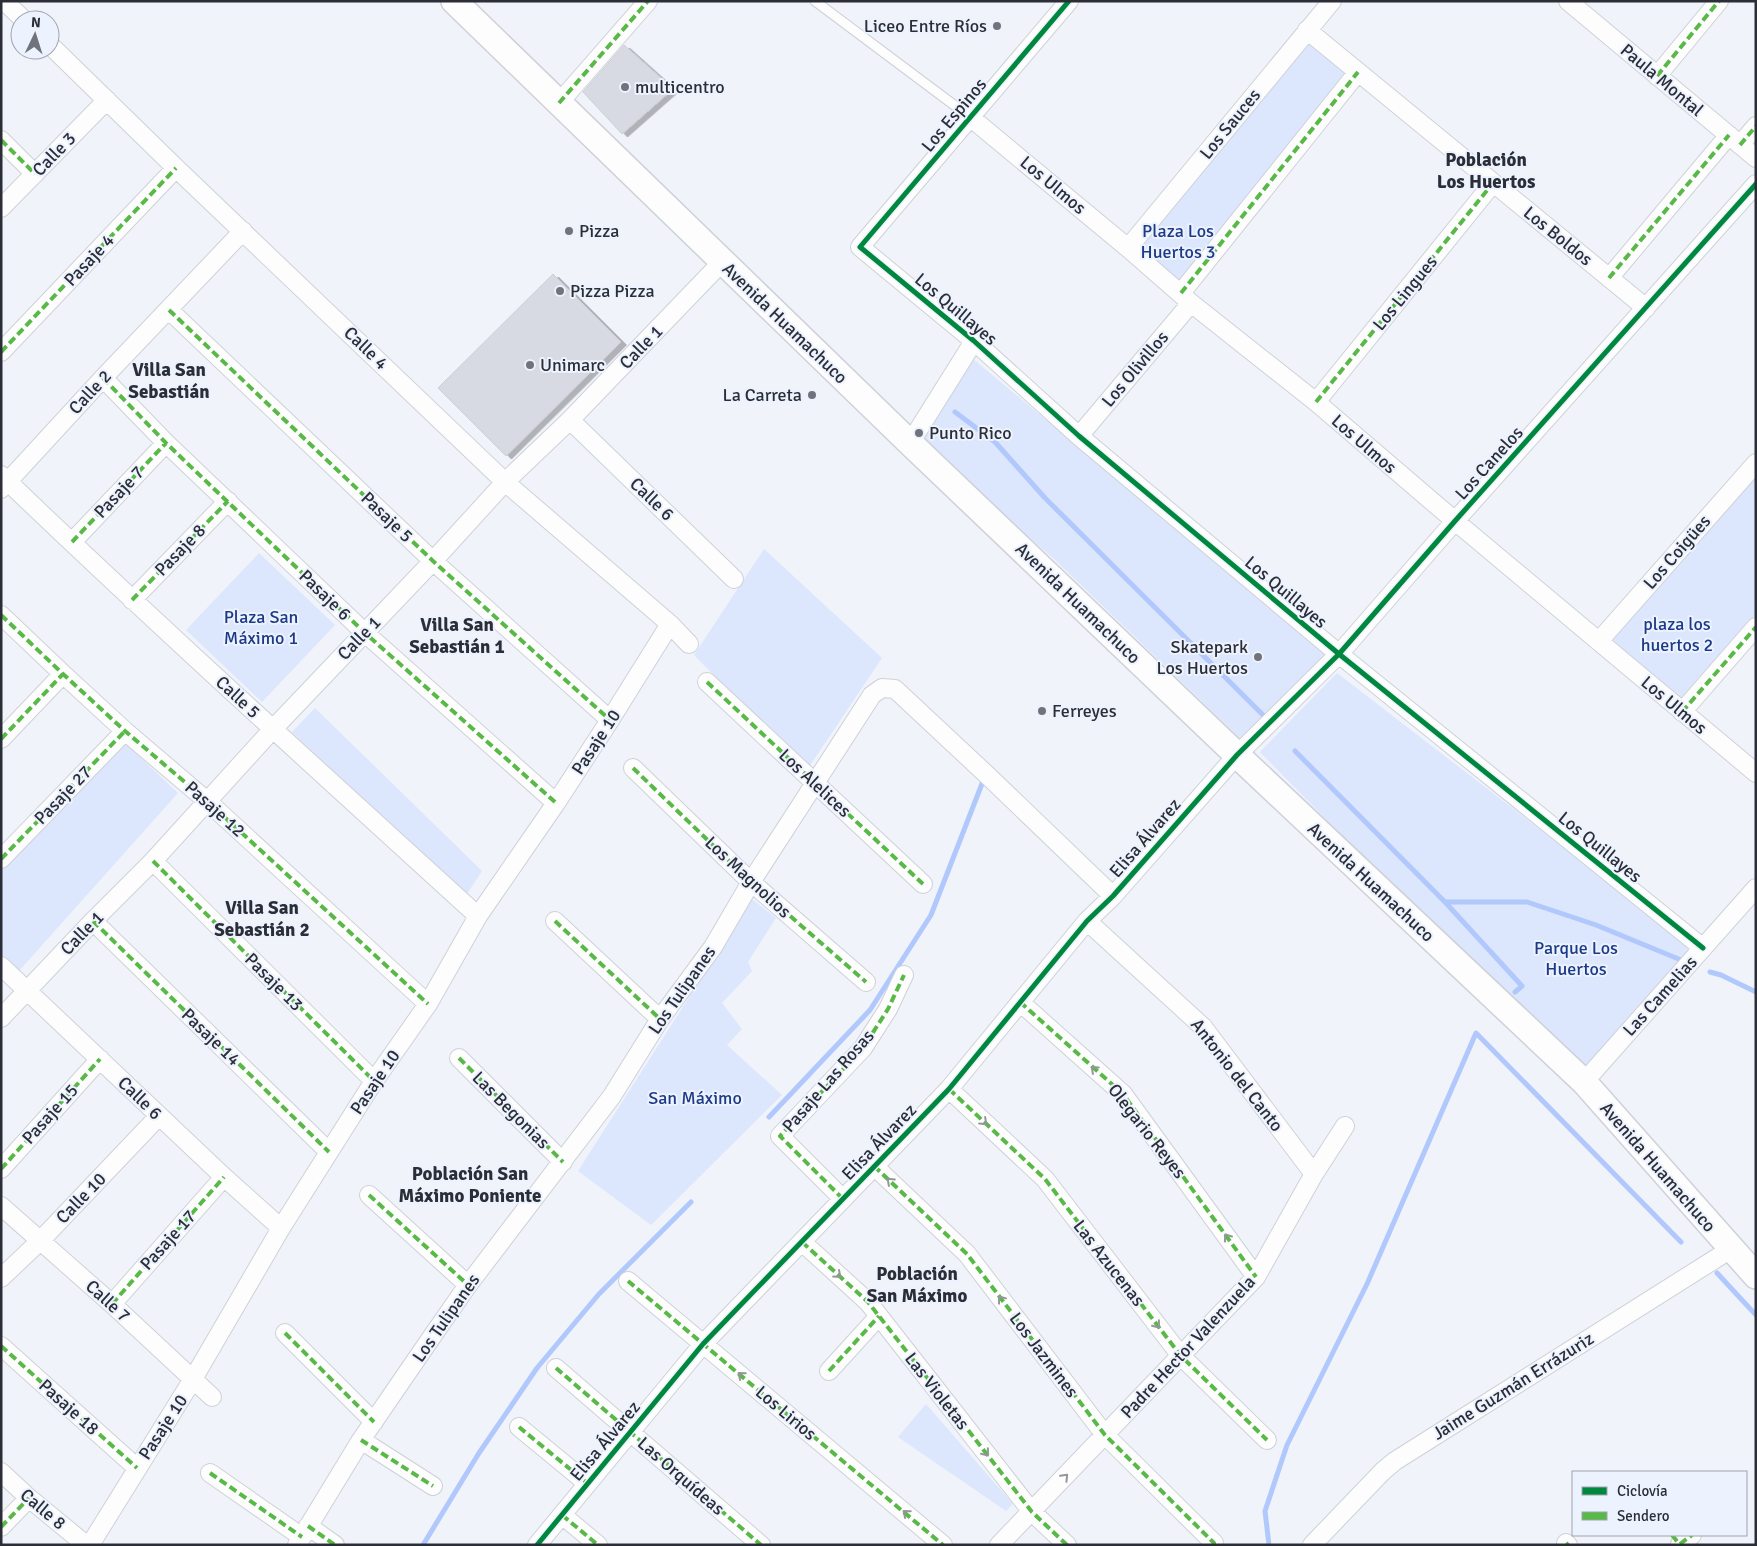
<svg xmlns="http://www.w3.org/2000/svg" width="1757" height="1546" font-family="Signika,sans-serif">
<style>
.park{fill:#dce6fc}
.lines{fill:none;stroke-linecap:round;stroke-linejoin:round}
.stream{stroke:#b0c8fb;stroke-width:5}
.building{fill:#d7dae2;stroke:#cccfd6;filter:url(#shadow)}
.lane-casing{stroke:#ced1d8;stroke-width:11}
.street-casing{stroke:#ced1d8;stroke-width:20}
.secondary-casing{stroke:#ced1d8;stroke-width:28}
.lane{stroke:#fdfdfe;stroke-width:9}
.street{stroke:#fdfdfe;stroke-width:18}
.secondary{stroke:#fdfdfe;stroke-width:25}
.quiet{stroke:#58b947;stroke-width:4;stroke-dasharray:8 4;stroke-linecap:butt}
.cycleway-casing{stroke:#ecf2fe;stroke-width:8}
.cycleway{stroke:#00873e;stroke-width:5}
.oneway{stroke:#94969a}
.poi-dot{fill:#70737b;stroke:#ecf2fe;stroke-width:2}
.labels{text-anchor:middle;stroke-width:4;stroke-linejoin:round;paint-order:stroke}
.poi-label{font-size:18px;fill:#2b2e36;stroke:#ecf2fe;text-anchor:start}
.street-label{font-size:18px;fill:#2b2e36;stroke:#ecf2fe}
.park-label{font-size:18px;fill:#1c3a88;stroke:#ecf2fe}
.neighbourhood-label{font-size:19px;font-weight:bold;fill:#2b2e36;stroke:#ecf2fe}
</style>
<defs>
<filter id="shadow"><feDropShadow dx="5.5" dy="3" stdDeviation="0" flood-color="#0004"/></filter>
</defs>
<rect width="100%" height="100%" fill="#f0f3fa"/>
<path class="park" d="M1308,42L1346,74L1180,281L1140,246Z
M966,353L1330,657L1243,741L1053,558L915,440Z
M1756,476V614L1681,700L1611,640Z
M764,549L882,658L807,770L694,655Z
M259,553L335,625L262,702L186,630Z
M1337,673L1694,948L1578,1076L1260,752Z
M315,708L482,871L465,897L292,732Z
M124,742L178,793L18,972L1,954V870Z
M752,899L776,918L748,962L752,971L722,1003L742,1029L727,1045L782,1095L651,1225L578,1171Z
M926,1404L1013,1504L1006,1511L898,1437Z"/>
<g class="lines">
<path class="stream" d="M955,412L995,442L1045,498L1267,719
M1295,751L1445,902L1522,986L1515,992
M1445,902H1527L1596,925L1681,960
M1710,972L1721,975L1756,992
M769,1117L870,1010L931,915L985,776
M1717,1273L1756,1315
M423,1545L479,1453L537,1368L599,1294L691,1202
M1269,1545L1265,1511L1287,1445L1367,1284L1476,1033L1681,1242"/>
</g>
<path class="building" d="M624,45L673,89L622,134L583,92Z
M553,274L621,342L506,456L438,388Z"/>
<g class="lines">
<g class="lane-casing">
<path id="lane" d="M815,1L970,117"/>
</g>
<g class="street-casing">
<path id="street" d="M4,1L24,20
M1069,1L860,247L974,341L1079,436L1339,654L1703,948
M1568,1L1756,158
M1307,30L1646,308
M50,45L176,168L505,482L670,624L689,644
M1657,76L1719,1
M559,103L648,1
M970,117L1128,248L1191,303L1316,402L1455,521L1756,773
M1,140L35,174
M1740,145L1756,126
M1,208L107,100
M1128,248L1332,1
M1609,278L1729,135
M1181,293L1358,72
M169,310L433,561L610,720
M1,352L176,168
M103,378L166,443L364,632L556,803
M1316,402L1493,183
M570,420L734,579
M1079,436L1191,303
M910,443L974,341
M1,475C157,625 318,770 478,916
M1,489L103,378L243,231
M72,542L166,443
M132,600L228,501
M1,615L63,674L125,731L207,801L428,1004
M1599,641L1756,463
M707,682L923,884
M1682,712L1756,627
M1,739L63,674
M633,768L751,882L866,982
M1,859L125,731
M153,861L374,1081
M93,921L329,1152
M555,921L660,1019
M1087,921L1203,1027L1314,1174
M1,966L224,1177L281,1228
M1020,1002L1123,1094L1256,1277
M1,1018L93,921L153,861L272,730L433,561L505,482L570,420L722,262
M459,1058L563,1162
M1584,1082L1756,888
M949,1089L1045,1179L1181,1356L1267,1440
M874,1166L967,1254L1105,1435L1214,1543L1213,1545
M1,1169L100,1059
M369,1195L468,1285
M843,1199L780,1136L863,1048L888,1009L904,975
M1,1206L112,1304L212,1397
M802,1242L868,1302L1032,1512L1067,1545
M1,1278L40,1241L159,1116
M628,1281L943,1545
M112,1304L224,1177
M285,1333L374,1422
M1,1346L137,1468
M556,1368L761,1545
M829,1371L879,1316
M519,1427L587,1483
M361,1440L433,1486
M1,1472L29,1498L86,1545
M210,1473L302,1537
M562,1515L598,1545
M308,1526L335,1545
M1,1527L29,1498
M1566,1543L1568,1545
M1680,1544L1692,1535
M90,1545L193,1379L281,1228L374,1081L428,1004L478,916L556,803L610,720L670,624
M297,1545L361,1440L431,1338L468,1285L612,1096L660,1019L713,947L751,882L872,695L882,688L895,689L986,774L1113,896
M537,1545L703,1344L949,1089L1087,921L1113,896L1237,755L1339,654L1455,521L1756,184
M999,1545L1256,1277L1314,1174L1345,1126
M1312,1545L1383,1471L1395,1461L1731,1249"/>
</g>
<g class="secondary-casing">
<path id="secondary" d="M454,1L910,443L1237,755L1584,1082L1756,1276"/>
</g>
<use href="#lane" class="lane"/>
<use href="#street" class="street"/>
<use href="#secondary" class="secondary"/>
<path class="quiet" d="M1657,76L1719,1
M559,103L648,1
M1,140L35,174
M1740,145L1756,126
M1609,278L1729,135
M1181,293L1358,72
M169,310L433,561L610,720
M1,352L176,168
M103,378L166,443L364,632L556,803
M1316,402L1493,183
M72,542L166,443
M132,600L228,501
M1,615L63,674L125,731L207,801L428,1004
M707,682L923,884
M1682,712L1756,627
M1,739L63,674
M633,768L751,882L866,982
M1,859L125,731
M153,861L374,1081
M93,921L329,1152
M555,921L660,1019
M1020,1002L1123,1094L1256,1277
M459,1058L563,1162
M949,1089L1045,1179L1181,1356L1267,1440
M874,1166L967,1254L1105,1435L1214,1543L1213,1545
M1,1169L100,1059
M369,1195L468,1285
M843,1199L780,1136L863,1048L888,1009L904,975
M802,1242L868,1302L1032,1512L1067,1545
M628,1281L943,1545
M112,1304L224,1177
M285,1333L374,1422
M1,1346L137,1468
M556,1368L761,1545
M829,1371L879,1316
M519,1427L587,1483
M361,1440L433,1486
M210,1473L302,1537
M562,1515L598,1545
M308,1526L335,1545
M1,1527L29,1498
M1672,1535L1680,1545
M1566,1543L1568,1545
M1680,1544L1692,1535"/>
<g class="cycleway-casing">
<path id="cycleway" d="M1069,1L860,247L974,341L1079,436L1339,654L1703,948
M537,1545L703,1344L949,1089L1087,921L1113,896L1237,755L1339,654L1455,521L1756,184"/>
</g>
<use href="#cycleway" class="cycleway"/>
</g>
<defs><path id="oneway-chevron" d="M-2-3.5L2.5 0L-2 3.5" fill="none" stroke-width="1.6" stroke-linecap="round" stroke-linejoin="round" transform="scale(1.25)"/></defs>
<g class="oneway">
<use href="#oneway-chevron" transform="translate(1094 1069) rotate(-138)"/>
<use href="#oneway-chevron" transform="translate(984 1122) rotate(43)"/>
<use href="#oneway-chevron" transform="translate(890 1181) rotate(-137)"/>
<use href="#oneway-chevron" transform="translate(1227 1237) rotate(-126)"/>
<use href="#oneway-chevron" transform="translate(838 1275) rotate(42)"/>
<use href="#oneway-chevron" transform="translate(1001 1299) rotate(-127)"/>
<use href="#oneway-chevron" transform="translate(1157 1325) rotate(52)"/>
<use href="#oneway-chevron" transform="translate(741 1375) rotate(-140)"/>
<use href="#oneway-chevron" transform="translate(986 1453) rotate(52)"/>
<use href="#oneway-chevron" transform="translate(1065 1477) rotate(-46)"/>
<use href="#oneway-chevron" transform="translate(906 1513) rotate(-140)"/>
</g>
<g class="poi-dot">
<circle cx="997" cy="26" r="5"/>
<circle cx="625" cy="87" r="5"/>
<circle cx="569" cy="231" r="5"/>
<circle cx="560" cy="291" r="5"/>
<circle cx="530" cy="365" r="5"/>
<circle cx="812" cy="395" r="5"/>
<circle cx="919" cy="433" r="5"/>
<circle cx="1258" cy="657" r="5"/>
<circle cx="1042" cy="711" r="5"/>
</g>
<g class="labels">
<g class="poi-label">
<text x="987" y="32" text-anchor="end">Liceo Entre Ríos</text>
<text x="635" y="93">multicentro</text>
<text x="579" y="237">Pizza</text>
<text x="570" y="297">Pizza Pizza</text>
<text x="540" y="371">Unimarc</text>
<text x="802" y="401" text-anchor="end">La Carreta</text>
<text x="929" y="439">Punto Rico</text>
<text x="1248" y="653" text-anchor="end">Skatepark<tspan x="1248" dy="21">Los Huertos</tspan></text>
<text x="1052" y="717">Ferreyes</text>
</g>
<g class="street-label">
<text transform="translate(1662 80) rotate(40)" y="6">Paula Montal</text>
<text transform="translate(954 115) rotate(-50)" y="6">Los Espinos</text>
<text transform="translate(1230 124) rotate(-51)" y="6">Los Sauces</text>
<text transform="translate(54 154) rotate(-46)" y="6">Calle 3</text>
<text transform="translate(1053 185) rotate(40)" y="6">Los Ulmos</text>
<text transform="translate(1558 236) rotate(39)" y="6">Los Boldos</text>
<text transform="translate(89 260) rotate(-47)" y="6">Pasaje 4</text>
<text transform="translate(1405 293) rotate(-51)" y="6">Los Lingues</text>
<text transform="translate(956 309) rotate(40)" y="6">Los Quillayes</text>
<text transform="translate(785 323) rotate(44)" y="6">Avenida Huamachuco</text>
<text transform="translate(641 347) rotate(-46)" y="6">Calle 1</text>
<text transform="translate(366 348) rotate(44)" y="6">Calle 4</text>
<text transform="translate(1135 369) rotate(-50)" y="6">Los Olivillos</text>
<text transform="translate(90 392) rotate(-47)" y="6">Calle 2</text>
<text transform="translate(1364 444) rotate(41)" y="6">Los Ulmos</text>
<text transform="translate(1489 463) rotate(-48)" y="6">Los Canelos</text>
<text transform="translate(119 492) rotate(-47)" y="6">Pasaje 7</text>
<text transform="translate(652 499) rotate(44)" y="6">Calle 6</text>
<text transform="translate(387 517) rotate(44)" y="6">Pasaje 5</text>
<text transform="translate(180 550) rotate(-46)" y="6">Pasaje 8</text>
<text transform="translate(1677 552) rotate(-49)" y="6">Los Coigües</text>
<text transform="translate(1286 592) rotate(40)" y="6">Los Quillayes</text>
<text transform="translate(325 595) rotate(44)" y="6">Pasaje 6</text>
<text transform="translate(1078 603) rotate(44)" y="6">Avenida Huamachuco</text>
<text transform="translate(359 638) rotate(-46)" y="6">Calle 1</text>
<text transform="translate(238 697) rotate(43)" y="6">Calle 5</text>
<text transform="translate(1674 705) rotate(40)" y="6">Los Ulmos</text>
<text transform="translate(596 742) rotate(-57)" y="6">Pasaje 10</text>
<text transform="translate(815 783) rotate(43)" y="6">Los Alelices</text>
<text transform="translate(63 795) rotate(-46)" y="6">Pasaje 27</text>
<text transform="translate(215 809) rotate(42)" y="6">Pasaje 12</text>
<text transform="translate(1145 838) rotate(-49)" y="6">Elisa Álvarez</text>
<text transform="translate(1600 847) rotate(39)" y="6">Los Quillayes</text>
<text transform="translate(748 877) rotate(43)" y="6">Los Magnolios</text>
<text transform="translate(1371 882) rotate(43)" y="6">Avenida Huamachuco</text>
<text transform="translate(82 933) rotate(-46)" y="6">Calle 1</text>
<text transform="translate(274 982) rotate(45)" y="6">Pasaje 13</text>
<text transform="translate(682 990) rotate(-55)" y="6">Los Tulipanes</text>
<text transform="translate(1660 996) rotate(-48)" y="6">Las Camelias</text>
<text transform="translate(211 1037) rotate(44)" y="6">Pasaje 14</text>
<text transform="translate(1237 1075) rotate(52)" y="6">Antonio del Canto</text>
<text transform="translate(828 1081) rotate(-49)" y="6">Pasaje Las Rosas</text>
<text transform="translate(375 1082) rotate(-56)" y="6">Pasaje 10</text>
<text transform="translate(140 1098) rotate(44)" y="6">Calle 6</text>
<text transform="translate(511 1110) rotate(45)" y="6">Las Begonias</text>
<text transform="translate(50 1114) rotate(-48)" y="6">Pasaje 15</text>
<text transform="translate(1147 1131) rotate(52)" y="6">Olegario Reyes</text>
<text transform="translate(879 1142) rotate(-46)" y="6">Elisa Álvarez</text>
<text transform="translate(1658 1167) rotate(49)" y="6">Avenida Huamachuco</text>
<text transform="translate(81 1198) rotate(-46)" y="6">Calle 10</text>
<text transform="translate(168 1240) rotate(-48)" y="6">Pasaje 17</text>
<text transform="translate(1109 1263) rotate(52)" y="6">Las Azucenas</text>
<text transform="translate(108 1301) rotate(42)" y="6">Calle 7</text>
<text transform="translate(446 1318) rotate(-55)" y="6">Los Tulipanes</text>
<text transform="translate(1188 1347) rotate(-47)" y="6">Padre Hector Valenzuela</text>
<text transform="translate(1044 1355) rotate(53)" y="6">Los Jazmines</text>
<text transform="translate(1513 1386) rotate(-32)" y="6">Jaime Guzmán Errázuriz</text>
<text transform="translate(937 1391) rotate(52)" y="6">Las Violetas</text>
<text transform="translate(69 1407) rotate(42)" y="6">Pasaje 18</text>
<text transform="translate(786 1413) rotate(40)" y="6">Los Lirios</text>
<text transform="translate(163 1427) rotate(-57)" y="6">Pasaje 10</text>
<text transform="translate(605 1441) rotate(-50)" y="6">Elisa Álvarez</text>
<text transform="translate(681 1476) rotate(41)" y="6">Las Orquídeas</text>
<text transform="translate(43 1509) rotate(40)" y="6">Calle 8</text>
</g>
<g class="park-label">
<text x="1178" y="237">Plaza Los<tspan x="1178" dy="21">Huertos 3</tspan></text>
<text x="261" y="623">Plaza San<tspan x="261" dy="21">Máximo 1</tspan></text>
<text x="1677" y="630">plaza los<tspan x="1677" dy="21">huertos 2</tspan></text>
<text x="1576" y="954">Parque Los<tspan x="1576" dy="21">Huertos</tspan></text>
<text x="695" y="1104">San Máximo</text>
</g>
<g class="neighbourhood-label">
<text x="1486" y="166">Población<tspan x="1486" dy="22">Los Huertos</tspan></text>
<text x="169" y="376">Villa San<tspan x="169" dy="22">Sebastián</tspan></text>
<text x="457" y="631">Villa San<tspan x="457" dy="22">Sebastián 1</tspan></text>
<text x="262" y="914">Villa San<tspan x="262" dy="22">Sebastián 2</tspan></text>
<text x="470" y="1180">Población San<tspan x="470" dy="22">Máximo Poniente</tspan></text>
<text x="917" y="1280">Población<tspan x="917" dy="22">San Máximo</tspan></text>
</g>
</g>
<rect width="1757" height="1546" fill="none" stroke="#2b2e36" stroke-width="5"/>
<rect x="1572" y="1471" width="175" height="65" fill="#ecf2fe" stroke="#9fa4ae"/>
<rect x="1582" y="1487" width="25" height="8" fill="#00873e" stroke="#9fa4ae"/>
<text x="1617" y="1496" font-size="15" fill="#2b2e36">Ciclovía</text>
<rect x="1582" y="1512" width="25" height="8" fill="#58b947" stroke="#9fa4ae"/>
<text x="1617" y="1521" font-size="15" fill="#2b2e36">Sendero</text>
<g transform="translate(35 35) rotate(4)"><circle r="24" fill="#ecf2fe" stroke="#9fa4ae"/>
<path d="M0-4L9 19L0 12L-9 19Z" fill="#70737b"/>
<text y="-8" font-size="14" font-weight="bold" text-anchor="middle" fill="#2b2e36">N</text>
</g>
</svg>
